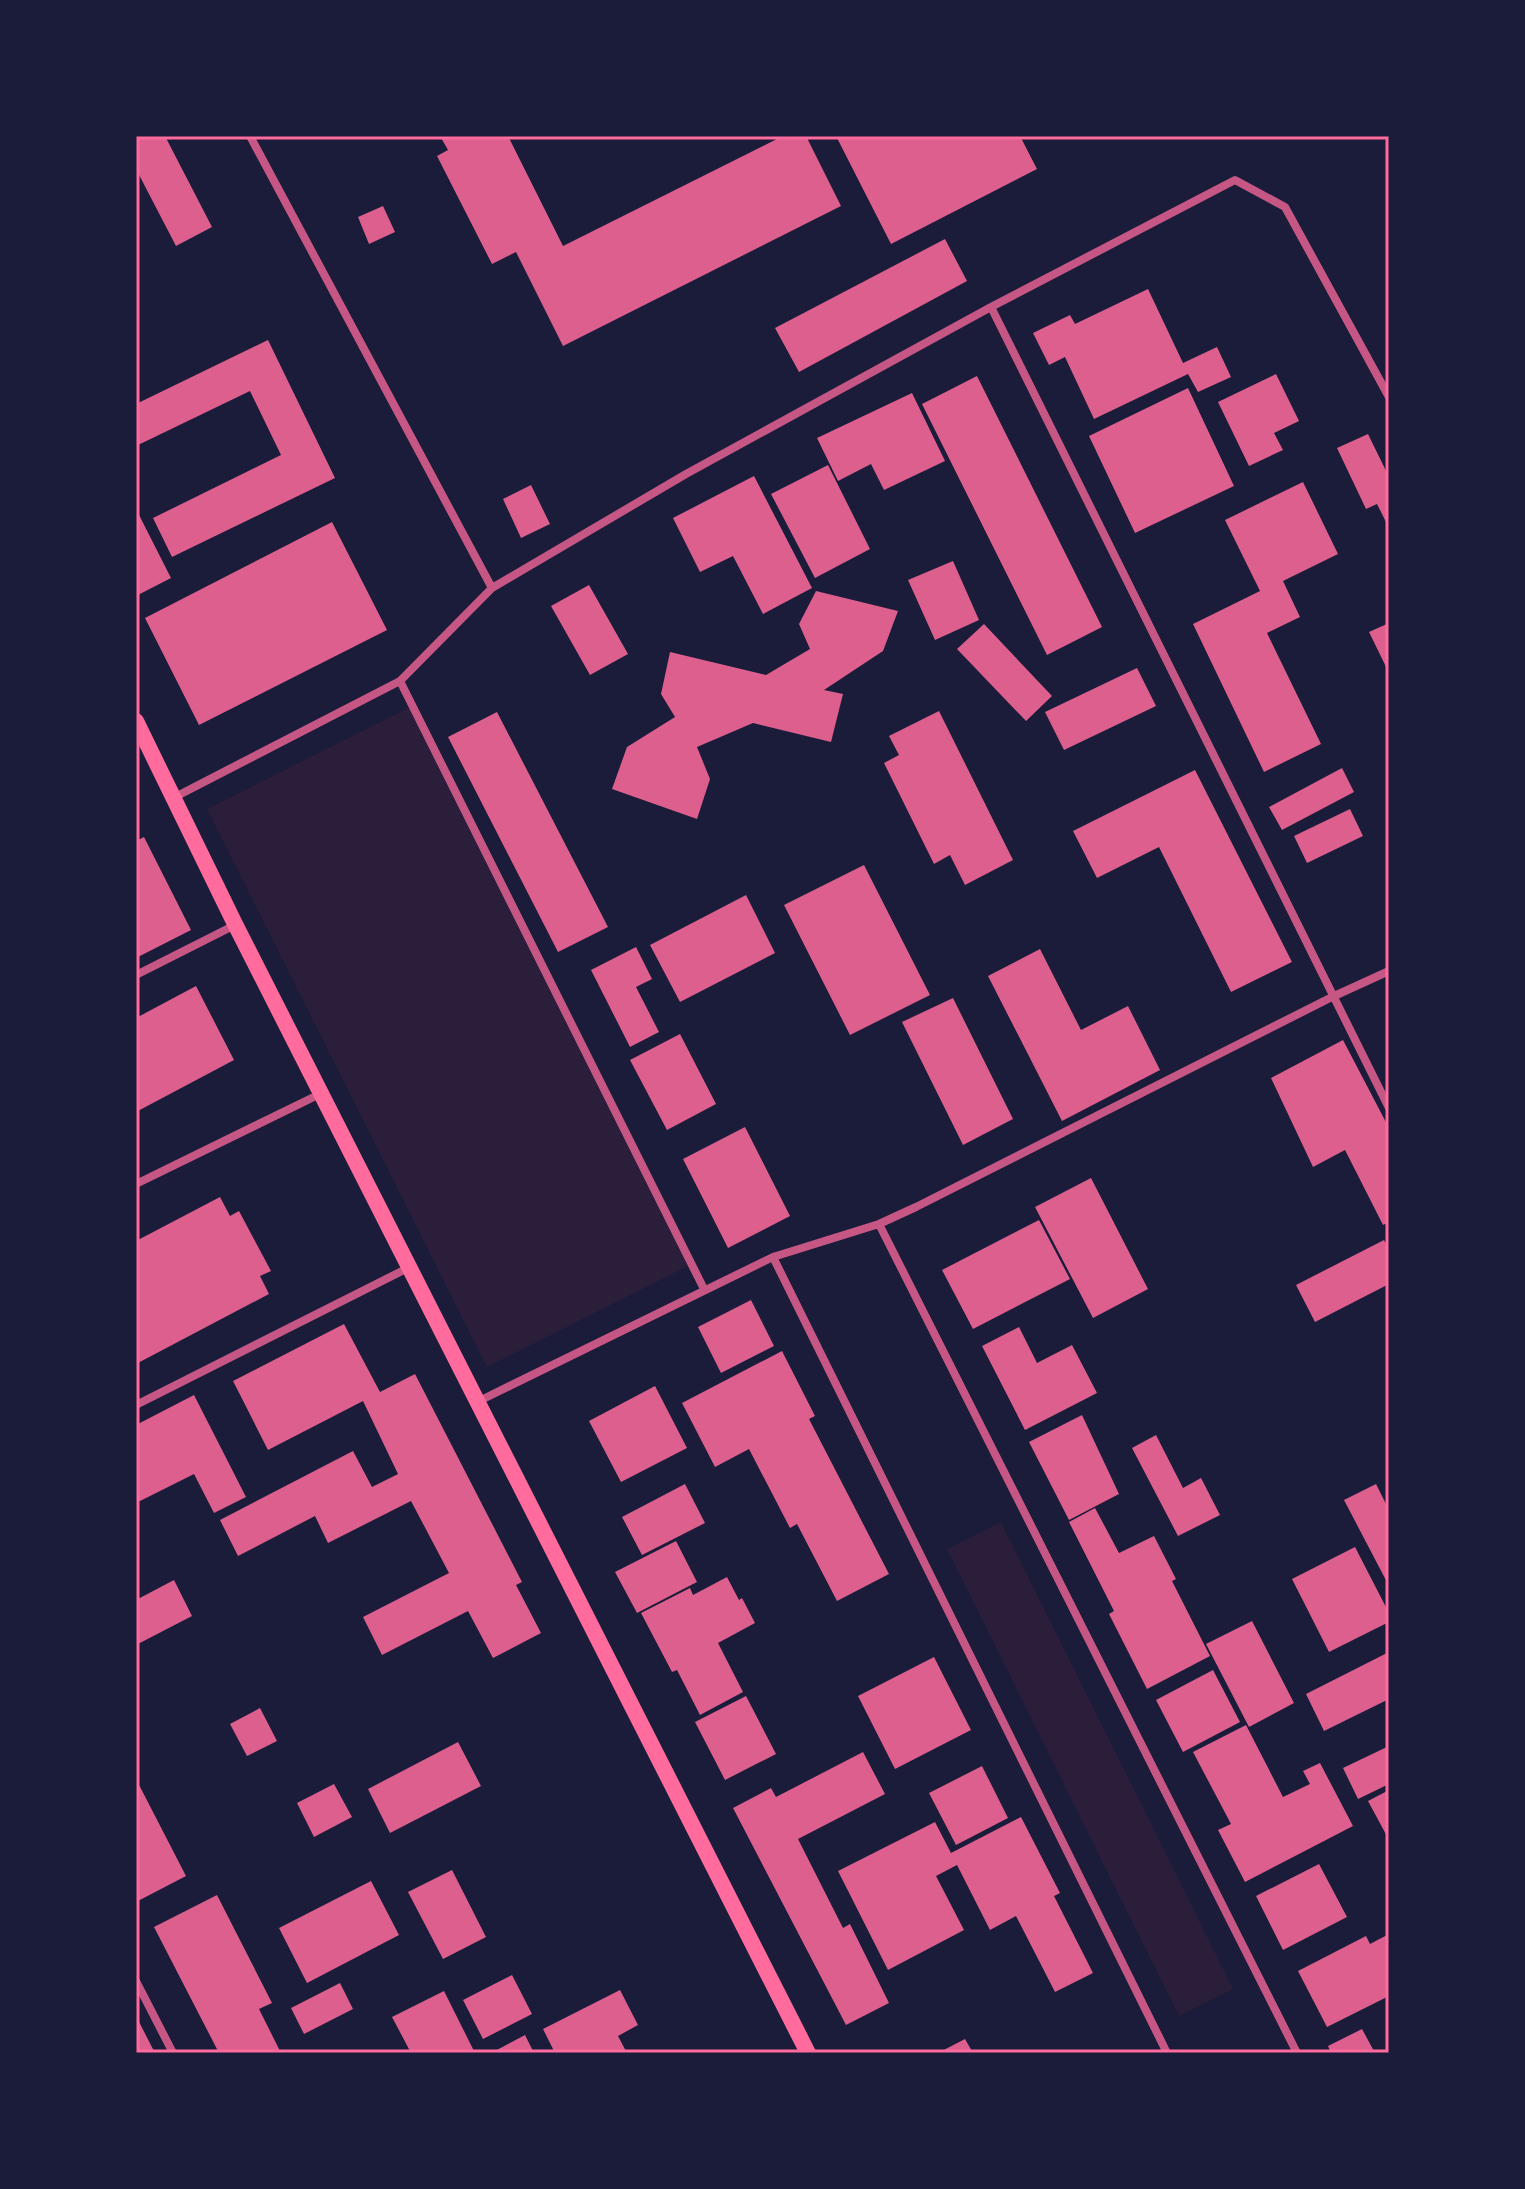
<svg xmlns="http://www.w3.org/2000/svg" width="1525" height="2189" font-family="'Source Sans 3',sans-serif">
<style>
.green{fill:#2a1e3b}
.building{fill:#dd5f8e}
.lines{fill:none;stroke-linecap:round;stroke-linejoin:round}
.minor{stroke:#c65784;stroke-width:8}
.secondary{stroke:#ff6b9d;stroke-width:16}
.neatline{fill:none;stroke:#ff6b9d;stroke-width:3}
</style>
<rect width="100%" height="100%" fill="#1b1b3a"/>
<path class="green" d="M412,706L692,1264L487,1367L207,809Z
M1001,1522L1233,1989L1179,2016L947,1549Z"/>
<path class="building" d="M136,136H165L212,227L176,246L136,169Z
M440,136H508L563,246L783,136H806L841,206L563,346L516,252L492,264L437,156L448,150Z
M836,136H1020L1037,169L891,244Z
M383,206L395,232L369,244L358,217Z
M945,239L967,281L799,372L775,328Z
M1148,289L1183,363L1217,347L1231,377L1198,392L1188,374L1094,419L1065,357L1049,365L1033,333L1070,315L1075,324Z
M268,340L335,478L172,557L153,518L281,455L250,391L136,446V404Z
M1276,374L1299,421L1274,433L1283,450L1249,466L1218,402Z
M977,376L1102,627L1047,655L922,404Z
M1188,388L1234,486L1135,533L1089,436Z
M912,393L945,461L884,490L871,464L838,481L817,438Z
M1368,434L1389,477V528L1377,504L1366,509L1337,448Z
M828,465L870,549L815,578L771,494Z
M754,476L812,588L763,614L733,556L700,572L673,518Z
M1303,482L1338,554L1283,581L1300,617L1267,633L1321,744L1264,772L1193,624L1260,591L1225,520Z
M531,485L550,524L521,538L503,499Z
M136,509L171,578L136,596Z
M332,522L387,630L199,725L145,618Z
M953,561L979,620L935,640L908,580Z
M589,585L628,654L590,675L551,606Z
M816,591L898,611L883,651L824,690L843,694L831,742L753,723L697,747L710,779L697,819L612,789L627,747L675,717L661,694L670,652L766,675L810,649L799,624Z
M1389,623V673L1369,632Z
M984,624L1052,696L1026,721L957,649Z
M1137,668L1156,706L1064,750L1045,712Z
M939,711L1013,860L965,885L950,855L934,864L884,763L899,755L889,736Z
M497,712L608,927L558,952L448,737Z
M1342,768L1354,792L1282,830L1269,807Z
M1195,770L1292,962L1231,992L1159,847L1097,878L1073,831Z
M1350,809L1363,836L1307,863L1294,836Z
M144,837L191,930L136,958V841Z
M864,865L930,995L850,1035L784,905Z
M746,895L775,953L680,1002L650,945Z
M636,947L652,979L636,987L659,1032L630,1047L591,970Z
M1040,949L1081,1030L1128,1006L1160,1070L1062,1121L988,976Z
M196,986L234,1060L136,1112V1018Z
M953,998L1013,1119L963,1145L902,1022Z
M680,1034L716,1104L667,1130L630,1060Z
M1343,1040L1389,1128V1222L1383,1225L1345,1150L1313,1167L1271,1078Z
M745,1127L790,1216L728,1248L683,1159Z
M1091,1178L1148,1289L1093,1318L1035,1207Z
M220,1197L230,1216L239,1211L271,1271L260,1276L269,1294L136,1364V1241Z
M1039,1220L1070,1279L973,1329L942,1270Z
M1384,1240L1389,1249V1284L1315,1322L1296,1285Z
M751,1300L774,1346L721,1373L698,1327Z
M344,1324L380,1392L415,1374L522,1582L516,1585L541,1633L493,1658L468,1611L382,1655L363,1617L449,1573L411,1501L328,1543L315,1516L238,1556L220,1520L353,1451L372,1487L398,1474L363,1401L268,1450L233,1381Z
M1019,1327L1037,1363L1072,1345L1097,1393L1025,1430L982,1346Z
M782,1351L815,1416L809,1419L889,1574L837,1601L797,1524L790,1528L749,1449L715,1467L682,1403Z
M655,1386L687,1448L621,1482L589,1421Z
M194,1395L246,1497L214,1513L194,1474L136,1503V1425Z
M1082,1415L1119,1494L1069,1520L1029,1442Z
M1156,1435L1183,1488L1201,1478L1220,1515L1178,1536L1132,1448Z
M685,1484L705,1523L642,1555L622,1517Z
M1376,1484L1389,1510V1586L1344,1500Z
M1095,1508L1119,1553L1154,1536L1176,1579L1172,1581L1210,1656L1147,1689L1109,1614L1114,1611L1069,1522Z
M676,1541L697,1582L637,1613L615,1572Z
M1355,1547L1389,1613V1622L1329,1652L1292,1579Z
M727,1577L739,1600L742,1598L755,1623L718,1643L743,1692L700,1715L677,1670L672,1672L641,1613L690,1588L693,1595Z
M174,1580L192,1616L136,1645V1600Z
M1252,1621L1294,1703L1249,1727L1206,1644Z
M1389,1652V1699L1324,1731L1306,1694Z
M934,1657L971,1730L895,1769L858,1696Z
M1213,1670L1240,1722L1183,1752L1156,1700Z
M746,1696L776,1754L725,1780L695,1722Z
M260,1708L277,1741L247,1756L230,1724Z
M1246,1725L1283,1797L1310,1784L1303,1771L1320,1763L1353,1826L1245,1882L1218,1830L1231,1824L1193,1752Z
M458,1742L481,1786L390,1833L368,1789Z
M1389,1746V1784L1358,1799L1343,1768Z
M863,1752L885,1794L798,1839L843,1928L850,1924L889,2003L846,2025L733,1808L771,1788L776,1797Z
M982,1766L1008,1818L956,1845L929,1793Z
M136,1779L186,1876L136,1902Z
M334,1784L352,1817L314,1837L297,1803Z
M1389,1790V1840L1368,1801Z
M1021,1817L1060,1893L1054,1896L1093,1973L1055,1992L1016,1916L990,1930L957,1865L936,1876L964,1930L888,1970L838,1871L935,1822L951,1853Z
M1319,1864L1347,1917L1283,1950L1256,1896Z
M452,1870L486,1937L443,1959L408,1892Z
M371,1881L399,1935L307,1983L279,1928Z
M217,1895L272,2003L259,2009L281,2053H219L154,1927Z
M1389,1934V1996L1327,2027L1298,1971L1366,1936L1370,1944Z
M512,1975L532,2014L483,2039L463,2000Z
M340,1983L353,2009L304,2034L291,2008Z
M620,1990L638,2025L618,2036L627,2053H555L543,2029Z
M444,1991L475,2053H411L392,2017Z
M136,2016L155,2053H136Z
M1362,2029L1375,2053H1331L1328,2046Z
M525,2035L534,2053H491Z
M965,2039L973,2053H938Z"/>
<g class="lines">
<path class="minor" d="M250,136L492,588
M991,307L1389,1108
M400,681L704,1289
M175,797L400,681L492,588L686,474L991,307L1235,180L1285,207L1389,397
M136,975L235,925
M136,1184L322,1093
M879,1224L1297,2053
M773,1257L1167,2053
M479,1401L773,1257L879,1224L916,1207L1332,997L1389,971
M136,1405L410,1267
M136,1981L173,2053"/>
<path class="secondary" d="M136,721L235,924L808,2053"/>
</g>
<rect width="1525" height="2189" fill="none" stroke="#1b1b3a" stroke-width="276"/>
<rect x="138" y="138" width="1249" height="1913" class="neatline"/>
</svg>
